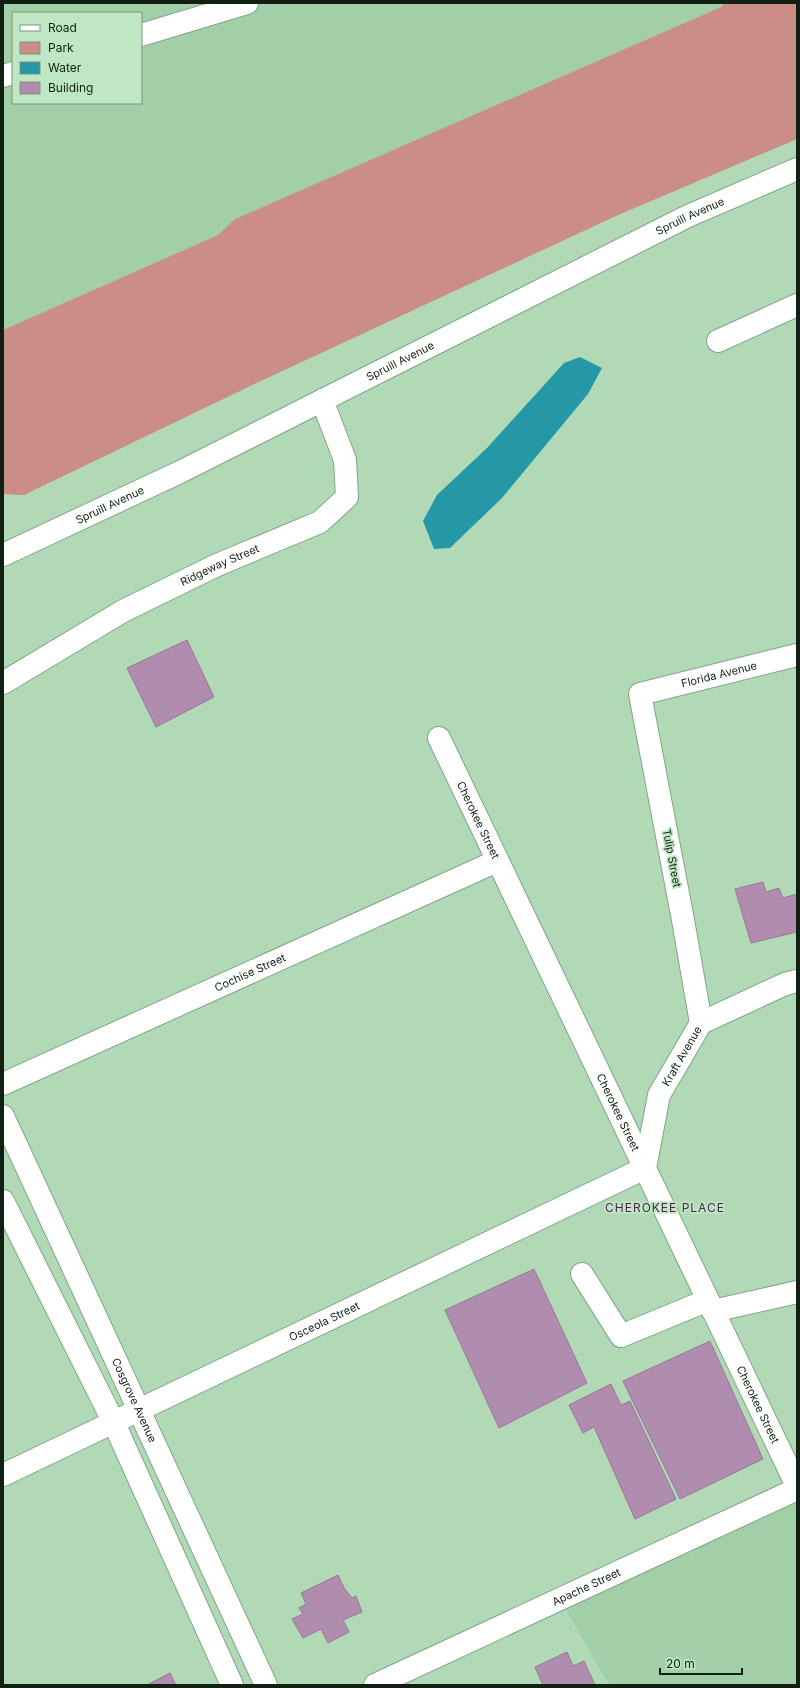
<svg xmlns="http://www.w3.org/2000/svg" width="800" height="1688" font-family="Inter,sans-serif">
<style>
.built{fill:#a3cfa8;fill-rule:evenodd}
.green{fill:#cb8e86}
.water{fill:#2498a6}
.building{fill:#b08cae;stroke:#9a7798}
.lines{fill:none;stroke-linecap:round;stroke-linejoin:round}
.minor-casing{stroke:#80a685;stroke-width:24}
.minor{stroke:#fff;stroke-width:22}
.labels{text-anchor:middle;stroke-width:3.5;stroke-linejoin:round;paint-order:stroke}
.street-label{font-size:11px;fill:#112013;stroke:#bfe7c3}
.neighbourhood-label{font-size:12px;letter-spacing:1px;fill:#522252;stroke:#bfe7c3}
</style>
<rect width="100%" height="100%" fill="#b2d9b6"/>
<path class="built" d="M3,3H724L721,7L235,219L218,235L3,330ZM13,13H141V103H13Z
M797,1489V1685H609L562,1603Z"/>
<path class="green" d="M724,3H797V139L616,216L263,380L24,495L3,494V330L218,235L235,219L721,7Z"/>
<path class="water" d="M580,357L602,368L588,394L502,498L450,548L434,549L423,521L437,495L487,448L564,363Z"/>
<path class="building" d="M187,640L214,697L156,727L127,668Z
M763,882L766,892L779,888L783,898L797,894V932L751,943L735,889Z
M534,1269L587,1383L499,1428L445,1310Z
M710,1341L763,1459L680,1499L623,1381Z
M611,1384L621,1405L630,1401L676,1499L635,1519L594,1427L583,1433L569,1405Z
M338,1575L344,1588L352,1598L356,1596L362,1612L343,1620L349,1632L328,1643L321,1629L303,1638L292,1619L303,1614L299,1608L306,1604L301,1593Z
M567,1652L573,1666L584,1661L595,1685H543L535,1667Z
M170,1673L176,1685H147Z"/>
<g class="lines">
<g class="minor-casing">
<g id="minor">
<path d="M141,35L247,3"/>
<path d="M3,76L13,73"/>
<path d="M718,341L797,305"/>
<path id="s1" d="M3,555L180,472L688,216L797,169"/>
<path id="s2" d="M3,683L123,611L217,565L320,522L347,497L345,460L322,400"/>
<path id="s3" d="M439,738L797,1486"/>
<path id="s4" d="M701,1023L683,920L640,694L797,655"/>
<path id="s5" d="M3,1084L497,861"/>
<path id="s6" d="M3,1116L266,1685"/>
<path d="M3,1201L113,1421L232,1685"/>
<path d="M582,1274L621,1336L708,1300"/>
<path d="M713,1311L797,1292"/>
<path id="s7" d="M3,1475L645,1168L659,1095L701,1023L785,984L797,981"/>
<path id="s8" d="M375,1685L797,1489"/>
</g>
</g>
<use href="#minor" class="minor"/>
</g>
<g class="labels">
<g class="street-label">
<text dy="4" stroke="none"><textPath href="#s1" startOffset="766">Spruill Avenue</textPath></text>
<text dy="4" stroke="none"><textPath href="#s1" startOffset="442">Spruill Avenue</textPath></text>
<text dy="4" stroke="none"><textPath href="#s1" startOffset="118">Spruill Avenue</textPath></text>
<text dy="4" stroke="none"><textPath href="#s2" startOffset="247">Ridgeway Street</textPath></text>
<text dy="4" stroke="none"><textPath href="#s4" startOffset="416">Florida Avenue</textPath></text>
<text dy="4" stroke="none"><textPath href="#s3" startOffset="91">Cherokee Street</textPath></text>
<text transform="translate(672 858) rotate(79)" y="4">Tulip Street</text>
<text dy="4" stroke="none"><textPath href="#s5" startOffset="271">Cochise Street</textPath></text>
<text dy="4" stroke="none"><textPath href="#s7" startOffset="831">Kraft Avenue</textPath></text>
<text dy="4" stroke="none"><textPath href="#s3" startOffset="415">Cherokee Street</textPath></text>
<text dy="4" stroke="none"><textPath href="#s7" startOffset="356">Osceola Street</textPath></text>
<text dy="4" stroke="none"><textPath href="#s6" startOffset="313">Cosgrove Avenue</textPath></text>
<text dy="4" stroke="none"><textPath href="#s3" startOffset="739">Cherokee Street</textPath></text>
<text dy="4" stroke="none"><textPath href="#s8" startOffset="233">Apache Street</textPath></text>
</g>
<g class="neighbourhood-label">
<text x="665" y="1212">CHEROKEE PLACE</text>
</g>
</g>
<rect width="800" height="1688" fill="none" stroke="#112013" stroke-width="8"/>
<rect x="12" y="12" width="130" height="92" fill="#bfe7c3" stroke="#79977d"/>
<rect x="20" y="25" width="20" height="6" fill="#ffffff" stroke="#79977d"/>
<text x="48" y="32" font-size="12" fill="#112013">Road</text>
<rect x="20" y="42" width="20" height="12" fill="#cb8e86" stroke="#79977d"/>
<text x="48" y="52" font-size="12" fill="#112013">Park</text>
<rect x="20" y="62" width="20" height="12" fill="#2498a6" stroke="#79977d"/>
<text x="48" y="72" font-size="12" fill="#112013">Water</text>
<rect x="20" y="82" width="20" height="12" fill="#b08cae" stroke="#79977d"/>
<text x="48" y="92" font-size="12" fill="#112013">Building</text>
<path d="M660 1668v6h82v-6" fill="none" stroke="#112013" stroke-width="2"/>
<text x="666" y="1668" font-size="12" fill="#112013" stroke="#bfe7c3" stroke-width="3" paint-order="stroke">20 m</text>
</svg>
